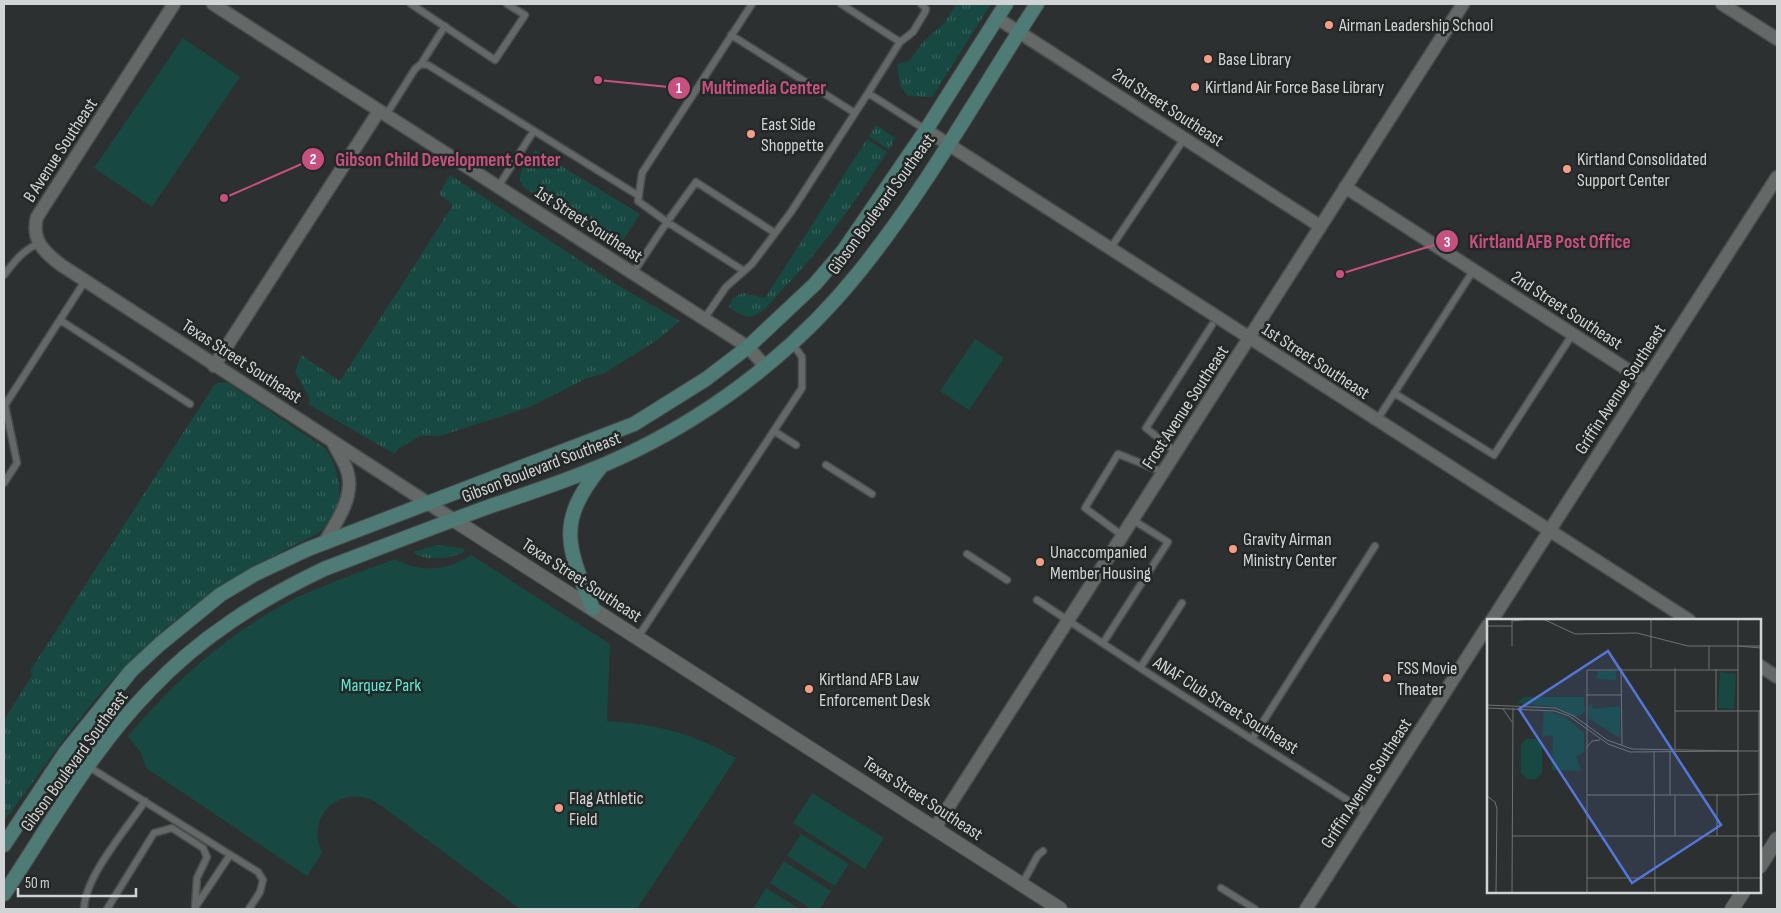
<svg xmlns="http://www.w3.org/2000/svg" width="1781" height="913" font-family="'Sofia Sans Condensed',sans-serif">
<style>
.grass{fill:url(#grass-tufts)}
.green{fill:#174841}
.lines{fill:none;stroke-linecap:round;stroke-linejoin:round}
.service-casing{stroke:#4a4d4d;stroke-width:9}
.minor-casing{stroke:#4a4d4d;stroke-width:15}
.tertiary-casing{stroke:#4a4d4d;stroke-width:16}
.secondary-casing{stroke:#4a4d4d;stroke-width:16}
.service{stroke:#646968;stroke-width:6}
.minor{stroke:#646968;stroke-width:12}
.tertiary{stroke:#646968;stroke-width:14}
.secondary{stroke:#4e7b76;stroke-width:14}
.poi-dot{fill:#f49e8a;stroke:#232726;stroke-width:2}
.labels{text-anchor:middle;stroke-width:5;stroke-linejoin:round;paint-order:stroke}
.poi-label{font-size:18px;fill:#d1d4d4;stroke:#232726;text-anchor:start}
.street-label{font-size:18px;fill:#d1d4d4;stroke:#232726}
.park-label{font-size:18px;fill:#5de9d8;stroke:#232726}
.inset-road{fill:none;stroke:#6f7272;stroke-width:1}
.view{fill:#5376d7;fill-opacity:0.15;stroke:#5376d7;stroke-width:2.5}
.inset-edge{fill:none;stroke:#d1d4d4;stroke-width:2.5}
.leader{fill:none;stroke:#c6507f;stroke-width:2}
.callout-dot{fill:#c6507f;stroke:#232726;stroke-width:2}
.mark-label{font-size:15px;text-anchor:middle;font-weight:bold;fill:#fff}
.callout-label{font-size:19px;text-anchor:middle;font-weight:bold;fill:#c6507f;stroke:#232726;stroke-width:5;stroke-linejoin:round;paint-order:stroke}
</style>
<defs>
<pattern id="grass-tufts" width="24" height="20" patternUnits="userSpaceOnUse" patternTransform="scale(1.25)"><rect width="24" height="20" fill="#174841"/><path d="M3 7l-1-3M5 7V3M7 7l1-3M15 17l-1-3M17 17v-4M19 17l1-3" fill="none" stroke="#38625c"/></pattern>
</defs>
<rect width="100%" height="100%" fill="#2d3030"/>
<path class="grass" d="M956,4H991L932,97L908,96L900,86L897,64L909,61L923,42L944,23Z
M876,125L895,138L889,150L869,136Z
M867,139L887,152C853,205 823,248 779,293C773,300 762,314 753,316C745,319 735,311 729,307L733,298L743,293L765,298Z
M535,150L640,214L618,248L523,187C514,174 528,161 535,150Z
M450,175L619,286L680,321L657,340L605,373L585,379L530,407L440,436H420L398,449L395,454L308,404L310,399L295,372L301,355L340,381L453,205L439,194Z
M222,382L228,383L326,449C344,478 347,511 317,534C243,569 182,608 125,667C79,713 43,770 4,821V720L33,674L30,671L214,385Z
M437,545L462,548L465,551C455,559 421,562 413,552Z"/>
<path class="green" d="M183,38L240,77L152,207L94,168Z
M975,339L1004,358L969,410L940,391Z
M471,555L610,644L607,721C657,724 692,733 736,758L637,909H520L379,804C343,781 304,815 322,853L307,876L146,768L141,753L128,736C175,680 230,631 296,598C328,583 362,571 395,559C421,573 447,571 471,555Z
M812,793L884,838L865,869L793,823Z
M801,834L849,864L835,886L787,856Z
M784,861L831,891L820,909H811L770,883Z
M766,888L800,909H753Z"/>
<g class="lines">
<g class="service-casing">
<path id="service" d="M411,4L495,60L525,15L507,4
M752,4L642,173L638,201L667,222L696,182L775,233
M841,4L900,42L868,93
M731,35L855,113
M900,42L913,32L925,12L926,9L921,4
M421,64L445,26
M386,115L415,69L421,64L428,65L639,196
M498,187L533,132
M1110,249L1184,139
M633,273L667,222L744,271
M4,275C14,262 23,250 38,244
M704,319L726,287L752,264L791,212L868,93L926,130
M60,320L190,404
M1394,393L1494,455L1572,335
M1377,420L1473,271
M774,431L796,445
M1177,453L1146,428L1212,325
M826,465L872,494
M4,483L17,463L5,405L85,281
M1123,536L1085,508L1118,454L1163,472
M967,554L1007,580
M1037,600L1154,677L1368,813
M638,637L802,388V357L792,343
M1103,643L1168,542L1133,520
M1140,668L1182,603
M1252,739L1375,546
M89,767L258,872L263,880L260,892L249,909
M1022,884L1038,855L1043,851
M1221,888L1255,909
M196,906L230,855
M84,909C85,876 126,830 145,801
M107,909L154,833L172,828L203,848L207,857L197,878L195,907"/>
</g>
<g class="minor-casing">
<path id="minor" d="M174,4L37,217C31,240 44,252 61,265L454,520
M213,4L748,347L765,366
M1722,4L1777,39
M997,18L1320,226
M926,130L1689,620
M1345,187L1645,381
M214,366L379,111
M324,543C336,523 354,498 348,474C346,463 337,452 333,442
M1492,620L1777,177
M1760,666L1777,677
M935,828L1463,4
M1306,909L1488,625"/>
</g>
<g class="tertiary-casing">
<path id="tertiary" d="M454,520L1060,909
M1760,866L1777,839
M1732,909L1743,892"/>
</g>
<g class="secondary-casing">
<path id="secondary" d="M593,609C568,548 555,524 600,468
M4,845L65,753L131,671L160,644L220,595L255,574L308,549L634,424L706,379L748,347L815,284L844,250L926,130L1006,4
M4,894C49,826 93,748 150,690C200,637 259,600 324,569C379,548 433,527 488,507C538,490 587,474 634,451C720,409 799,347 859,272C926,189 979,93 1037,4"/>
</g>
<use href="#service" class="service"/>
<use href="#minor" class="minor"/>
<use href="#tertiary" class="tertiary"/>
<use href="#secondary" class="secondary"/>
</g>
<g class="poi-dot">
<circle cx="1329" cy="25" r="5"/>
<circle cx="1208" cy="59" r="5"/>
<circle cx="1195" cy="87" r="5"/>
<circle cx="751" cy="134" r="5"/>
<circle cx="1567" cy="169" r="5"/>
<circle cx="1233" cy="549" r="5"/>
<circle cx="1040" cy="562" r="5"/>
<circle cx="1387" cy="678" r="5"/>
<circle cx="809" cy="689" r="5"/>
<circle cx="559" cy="808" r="5"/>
</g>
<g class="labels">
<g class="poi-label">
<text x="1339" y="31">Airman Leadership School</text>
<text x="1218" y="65">Base Library</text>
<text x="1205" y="93">Kirtland Air Force Base Library</text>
<text x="761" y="130">East Side<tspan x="761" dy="21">Shoppette</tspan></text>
<text x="1577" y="165">Kirtland Consolidated<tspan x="1577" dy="21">Support Center</tspan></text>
<text x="1243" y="545">Gravity Airman<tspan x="1243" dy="21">Ministry Center</tspan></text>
<text x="1050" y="558">Unaccompanied<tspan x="1050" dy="21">Member Housing</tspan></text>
<text x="1397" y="674">FSS Movie<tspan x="1397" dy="21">Theater</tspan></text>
<text x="819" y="685">Kirtland AFB Law<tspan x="819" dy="21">Enforcement Desk</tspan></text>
<text x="569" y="804">Flag Athletic<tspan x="569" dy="21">Field</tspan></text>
</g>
<g class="street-label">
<text transform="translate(1168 107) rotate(33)" y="6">2nd Street Southeast</text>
<text transform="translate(60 150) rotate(-57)" y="6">B Avenue Southeast</text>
<text transform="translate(881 204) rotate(-54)" y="6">Gibson Boulevard Southeast</text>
<text transform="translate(589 224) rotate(33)" y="6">1st Street Southeast</text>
<text transform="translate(1567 310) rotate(33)" y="6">2nd Street Southeast</text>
<text transform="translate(242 361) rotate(33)" y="6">Texas Street Southeast</text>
<text transform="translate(1316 361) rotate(33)" y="6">1st Street Southeast</text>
<text transform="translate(1620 389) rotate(-57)" y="6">Griffin Avenue Southeast</text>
<text transform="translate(1185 407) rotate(-57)" y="6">Frost Avenue Southeast</text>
<text transform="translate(541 467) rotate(-21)" y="6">Gibson Boulevard Southeast</text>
<text transform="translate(582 580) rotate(33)" y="6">Texas Street Southeast</text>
<text transform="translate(1226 705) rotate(32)" y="6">ANAF Club Street Southeast</text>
<text transform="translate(74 761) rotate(-54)" y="6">Gibson Boulevard Southeast</text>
<text transform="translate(1366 783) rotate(-57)" y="6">Griffin Avenue Southeast</text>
<text transform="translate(923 798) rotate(33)" y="6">Texas Street Southeast</text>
</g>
<g class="park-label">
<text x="381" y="691">Marquez Park</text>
</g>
</g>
<g transform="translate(1487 619)">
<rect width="274" height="274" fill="#2d3030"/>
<path d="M37,78H97L98,93L90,98L68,88L30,84ZM105,84L106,90L133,87V119L102,100L101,88Z" fill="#174841"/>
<path d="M111,52H129V61L110,60ZM233,53L249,55L247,90L231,89ZM57,91L77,97L97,114V133L89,137L94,152L65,151L66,118L63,116L55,118ZM39,120H49L55,125V154L49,160H40L34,154V126Z" fill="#174841"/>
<path class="inset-road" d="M25,0V27M56,0L88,15L150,14L201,27H274M25,2L43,0M0,7H25M222,27V50M251,27L274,29M134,49L135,126M164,49V0M188,49V130M229,50V92M99,76H134M0,86L68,89L87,97L120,121L145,130L251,132M0,89L68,92L82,97L121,125L143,133L251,132M16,90L25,103M188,92H274M272,92V217M99,129L105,122L113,121M167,132L168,273M183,132V176M251,132H272M230,175V217M100,176H251M188,176V217M251,176L274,175M0,177L8,183L10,190L9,273M25,217H274M100,259H274M25,273L26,89M100,273V51H251M251,273V0"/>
<path class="view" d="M121,32L234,206L145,264L32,90Z"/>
<rect width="274" height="274" class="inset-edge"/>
</g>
<path class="leader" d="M598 80L679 88M224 198L313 159M1340 274L1447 241"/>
<g class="callout-dot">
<circle cx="598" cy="80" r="5"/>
<circle cx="224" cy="198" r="5"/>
<circle cx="1340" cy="274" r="5"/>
<circle cx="679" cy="88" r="12"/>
<circle cx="313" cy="159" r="12"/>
<circle cx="1447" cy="241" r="12"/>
</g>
<g class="mark-label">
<text x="679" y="93">1</text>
<text x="313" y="164">2</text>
<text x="1447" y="247">3</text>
</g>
<g class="callout-label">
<text x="764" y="94">Multimedia Center</text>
<text x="448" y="166">Gibson Child Development Center</text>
<text x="1550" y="248">Kirtland AFB Post Office</text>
</g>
<rect width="1781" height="913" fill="none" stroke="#d1d4d4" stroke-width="10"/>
<path d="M18 888v8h118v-8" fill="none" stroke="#d1d4d4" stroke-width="2.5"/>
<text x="25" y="888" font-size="15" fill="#d1d4d4" stroke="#232726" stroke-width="4" paint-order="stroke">50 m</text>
</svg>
